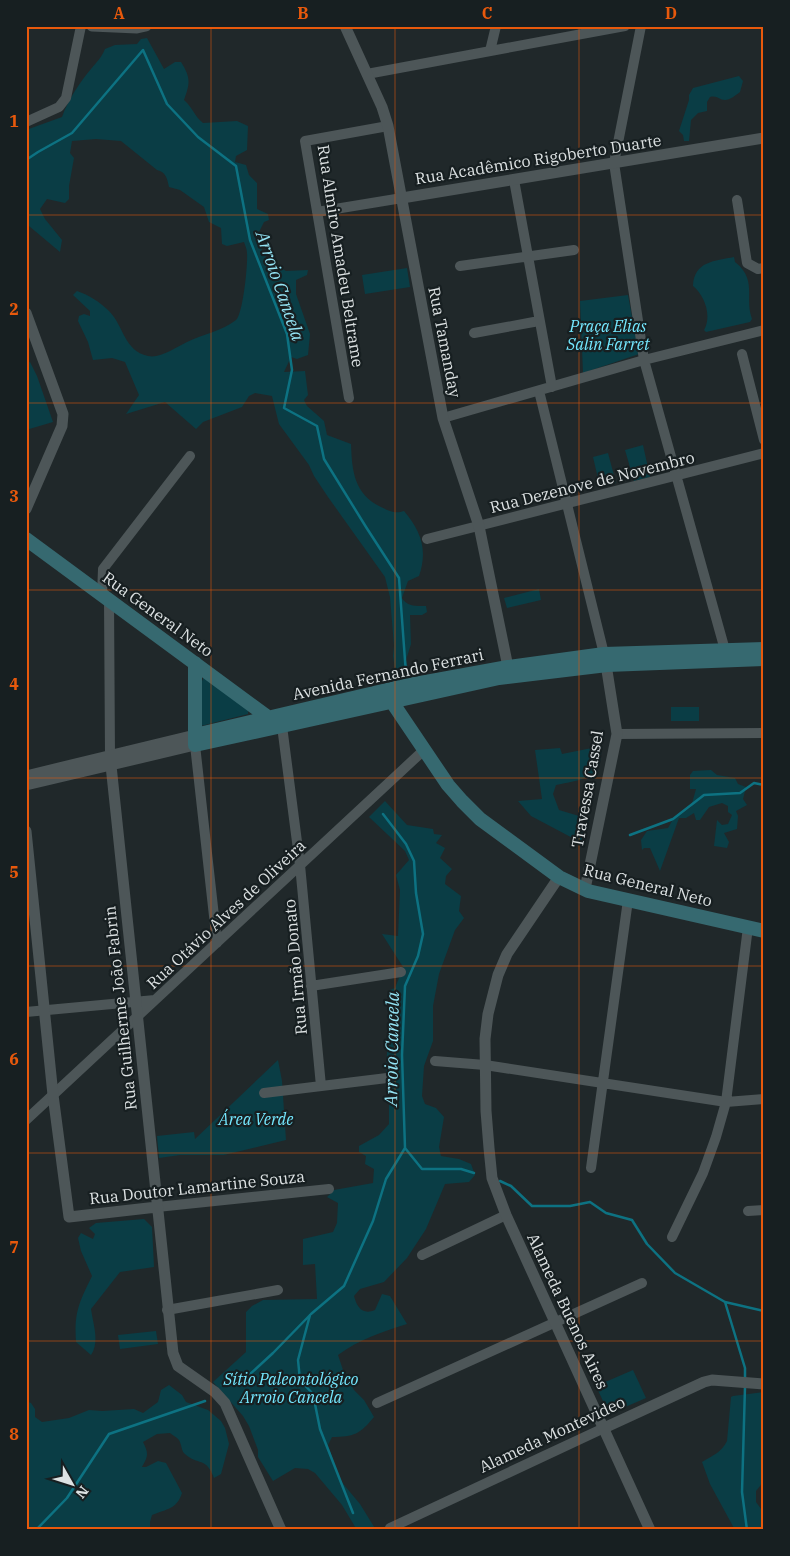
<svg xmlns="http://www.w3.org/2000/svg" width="790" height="1556" font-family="'IBM Plex Serif',serif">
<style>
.green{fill:#0a3d45}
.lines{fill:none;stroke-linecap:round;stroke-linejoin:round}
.stream{stroke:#0d7282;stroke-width:2.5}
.minor{stroke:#4d5658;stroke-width:10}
.tertiary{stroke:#4d5658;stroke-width:11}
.secondary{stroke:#366970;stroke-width:14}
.grid{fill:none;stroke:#e8590c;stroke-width:1;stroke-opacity:0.55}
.labels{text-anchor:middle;stroke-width:4.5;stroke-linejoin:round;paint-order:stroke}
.street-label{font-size:16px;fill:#dde2e3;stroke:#171f21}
.park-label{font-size:16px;font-style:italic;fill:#74e8ff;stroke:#171f21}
.water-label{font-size:18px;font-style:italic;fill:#94e4f5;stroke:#171f21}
.neatline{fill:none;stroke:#e8590c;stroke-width:2}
.grid-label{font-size:16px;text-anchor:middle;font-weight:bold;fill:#e8590c}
</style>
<rect width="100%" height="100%" fill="#20282a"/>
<path class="green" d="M147,38L164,69L175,62H181C191,78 190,83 184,100C194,109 194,116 203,123L237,121L248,126L247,150L236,156L235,162L246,165L249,175L257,183V209L268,214L269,220L264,222L259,232L262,251L268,260L286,271L308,270L307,275L296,280V294L310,334L308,355L297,359L291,357L284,372L305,371L308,395L304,400L307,406L324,421L327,435L351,444C352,471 354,494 381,507C389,511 395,514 404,511C421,531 428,550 419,576L408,581L402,598C407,607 417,606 426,606L427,612L422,615H410L411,644L406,660L410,676L406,681L397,683L393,656L394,646L390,597L385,577L328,497L314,476L309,465L279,424L272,396L255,393L249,396L242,407L203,422L196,429L165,402L126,414L139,395L125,362L112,358L93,360L88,342L78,321L79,316L84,314L90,316V311L73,295L77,291C89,295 100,302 109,311C124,326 124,351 148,356C160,359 176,347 187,342C203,334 222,331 236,320C243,314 248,264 247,253C247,249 245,245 244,242L227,246L222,244L221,228L209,222L204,207L180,190L169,187C167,178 166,172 157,170L121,141L96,139L72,141L70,153L74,158L69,186V199L65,203L47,199L40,209L45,219L62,240L60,252L29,226L26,227V130L62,117C68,100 80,82 91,69C98,60 100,60 105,49L115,45L137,44L141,39Z
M739,76L743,81L740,92C736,95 730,100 725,100C719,100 717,95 710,97L707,102V111L698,113L691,120L689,141H684L683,135L679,131L689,100V95L693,88Z
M734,257L735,262C758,280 744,298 752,319L750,322L706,332L704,330C712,316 705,296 693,286C694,261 715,261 734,257Z
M407,268L410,287L365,294L362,275Z
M628,295L639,354L583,373L580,301Z
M30,362L37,376L53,422L26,430V363Z
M643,445L650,477L634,481L625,450Z
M608,453L616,483L600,487L593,457Z
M539,589L541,600L507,608L504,598Z
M204,677L248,708V714L201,726L200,723L202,681Z
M671,707H699V721H671Z
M602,746C601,752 601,760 599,766C594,780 569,782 556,785L553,794L559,810L589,819L582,843L531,816L518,801L542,799L535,750L560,748L562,754Z
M711,770L717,775L735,778L738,784L746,787L743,799L747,805L736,811L738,816L737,829L724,833L729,842L727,848L714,846L717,820L722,825L728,824L732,815L728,812V806L722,803L709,807L700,820H696L694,813L686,818H679L660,871L650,848H644L642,850L641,840L647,831L668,828L672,821L691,807L696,789H690V775L693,771Z
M385,801L407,825L433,829L434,834L442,835L436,843L445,848L440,858L452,869L446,876L445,884L461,896L459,911L464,918L455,930L439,974L433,1006V1041L424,1066L422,1096L425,1104L436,1108L444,1117L439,1147L441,1156L459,1159L471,1164L475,1175L469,1182L445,1184L426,1229L407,1258L384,1282L360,1289L354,1296C357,1308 363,1315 375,1310L382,1294L390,1296L407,1324C384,1331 358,1340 338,1355L343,1370L354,1390L364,1400L374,1417C360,1434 354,1437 332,1437L328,1445L340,1480L360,1504L376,1530H357L342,1505L315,1473L308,1469L295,1468L273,1481L258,1457V1450L249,1426L243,1416L213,1382L246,1352V1312L252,1306L263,1300L317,1299L315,1264L303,1265V1239L333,1232L337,1223L338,1203L327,1197L334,1190L373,1183L374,1169L365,1164L366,1156L359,1152V1146L379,1135L389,1124V1100L391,1086L386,1071L387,1053L388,1045L393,1036L392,1021L397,996L390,990L395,988L399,978L405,970L382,934L398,936L400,890L396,875L409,860L405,851L369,817Z
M278,1060L282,1081L286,1140L224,1155H180L159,1158L157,1136L194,1132L195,1139Z
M144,1219L152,1227L154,1267L120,1272L91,1309C93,1324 100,1342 91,1355L76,1342C74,1312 79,1303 92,1276L81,1251L78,1238L81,1233L93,1239L95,1234L89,1228L96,1223Z
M156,1331L158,1344L120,1349L118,1335Z
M633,1370L646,1398L609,1414L596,1386Z
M169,1385L182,1395L186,1402L208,1410L221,1421L225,1428L229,1444L221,1474L214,1478C206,1456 198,1466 185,1454C181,1451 182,1445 179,1440C177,1437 172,1435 170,1433L157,1434L143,1442C149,1454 148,1456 142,1467H146L158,1461L166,1463L182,1493C177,1509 167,1509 152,1515L150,1522V1530H26V1401L31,1403L35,1409V1417L42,1422L69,1418L89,1410L102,1411L134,1409L143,1413L158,1402L161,1390Z
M764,1392V1481L756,1491V1502L764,1513V1530H735L710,1484L702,1462C712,1456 722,1452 727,1441L731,1397L733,1396Z"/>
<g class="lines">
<path class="stream" d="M26,160L38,152L72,133L143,50L167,104L198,137L236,166L250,240L287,334L292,370L284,408L317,426L324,459L366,527L399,578L406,674
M383,814L406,844L414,861L416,893L423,934L418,956L405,986L402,1055L405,1148
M630,835L673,819L704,795L740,793L754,783L764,785
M405,1148L422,1169H461L474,1173
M500,1181L511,1186L532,1206H570L590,1202L606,1213L632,1220L647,1244L675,1273L725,1302L745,1368V1379
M725,1302L764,1311
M310,1315L298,1360L300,1380L313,1394L320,1429L353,1513
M222,1385L248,1376L273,1353L311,1314L344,1286L373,1221L386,1179L405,1148
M745,1387L742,1492L747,1530
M36,1530L67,1498L109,1434L205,1401"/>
<path class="minor" d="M641,26L614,163L644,360L725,650
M490,51L496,26
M367,74L625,26
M26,122L59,107L66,98L81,26
M514,180L552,387
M737,200L747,263L758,269L764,268
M317,212L402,198
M460,266L574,250
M474,333L539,321
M742,354L764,440
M539,391L604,654
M349,398L305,141L388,126
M443,418L644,360L764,330
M427,539L764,453
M102,595L103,569L190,456
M109,600L110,756
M282,726L300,865L321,1086
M617,734L764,733
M195,745L217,943
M311,986L401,972
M26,1012L155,1000
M435,1061L485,1065L726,1102L764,1099
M264,1093L387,1078
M26,1120L424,750
M591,1168L628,900
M157,1207L329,1189
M748,1211L764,1210
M672,1237L703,1173L716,1137L726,1102L748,927
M422,1255L506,1215
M167,1310L278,1290
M377,1403L642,1283
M390,1528L604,1428"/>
<path class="tertiary" d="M92,26L137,28L146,26
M345,26L382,107L388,126L443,418L479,526L508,667
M402,198L764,138
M26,313L63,414L62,426L26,509
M110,756L173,1353L178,1366L215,1392L225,1403L281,1530
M26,776L195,735
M26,785L195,745
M26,831L53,1095L69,1217L157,1207
M559,877L507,954L498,975L488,1014L485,1039L486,1111L489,1148L492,1178L506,1215L650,1530
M585,889L617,734L605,658
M604,1428L704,1382L712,1380L764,1384"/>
<path class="secondary" d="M26,539L269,718
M195,663V745L499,678L607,665L764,659
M392,702L448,785L462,801L480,819L559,877L588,891L764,931
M195,735L404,686L508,667L604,654L764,649"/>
</g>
<path class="grid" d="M211,26V1530M395,26V1530M579,26V1530M26,215H764M26,403H764M26,590H764M26,778H764M26,966H764M26,1153H764M26,1341H764"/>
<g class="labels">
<g class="street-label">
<text transform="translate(538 159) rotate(-9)" y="6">Rua Acadêmico Rigoberto Duarte</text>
<text transform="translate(341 256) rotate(81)" y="6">Rua Almiro Amadeu Beltrame</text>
<text transform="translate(445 342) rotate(79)" y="6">Rua Tamanday</text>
<text transform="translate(592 482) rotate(-14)" y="6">Rua Dezenove de Novembro</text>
<text transform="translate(158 614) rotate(36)" y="6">Rua General Neto</text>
<text transform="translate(388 674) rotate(-12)" y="6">Avenida Fernando Ferrari</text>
<text transform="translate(587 789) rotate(-80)" y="6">Travessa Cassel</text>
<text transform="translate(648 885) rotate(14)" y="6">Rua General Neto</text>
<text transform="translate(226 914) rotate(-43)" y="6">Rua Otávio Alves de Oliveira</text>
<text transform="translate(295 967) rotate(-95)" y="6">Rua Irmão Donato</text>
<text transform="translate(120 1008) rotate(-96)" y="6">Rua Guilherme João Fabrin</text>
<text transform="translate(197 1187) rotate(-6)" y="6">Rua Doutor Lamartine Souza</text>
<text transform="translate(568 1311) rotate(65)" y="6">Alameda Buenos Aires</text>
<text transform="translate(552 1434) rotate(-25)" y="6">Alameda Montevideo</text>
</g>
<g class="park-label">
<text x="608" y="332">Praça Elias<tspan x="608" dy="18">Salin Farret</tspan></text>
<text x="256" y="1125">Área Verde</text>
<text x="291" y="1385">Sítio Paleontológico<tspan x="291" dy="18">Arroio Cancela</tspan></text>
</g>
<g class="water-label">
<text transform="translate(280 286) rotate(71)" y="6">Arroio Cancela</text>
<text transform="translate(392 1049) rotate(-89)" y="6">Arroio Cancela</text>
</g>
</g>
<rect width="790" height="1556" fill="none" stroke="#171f21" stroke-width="55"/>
<g transform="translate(72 1484) rotate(129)" stroke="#171f21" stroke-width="4" paint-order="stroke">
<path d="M0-4L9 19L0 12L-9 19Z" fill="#dde2e3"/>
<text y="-8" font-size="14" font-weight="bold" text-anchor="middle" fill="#dde2e3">N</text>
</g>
<rect x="28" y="28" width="734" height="1500" class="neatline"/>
<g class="grid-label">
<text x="119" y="19">A</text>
<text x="303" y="19">B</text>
<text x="487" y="19">C</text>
<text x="671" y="19">D</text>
<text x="14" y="127">1</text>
<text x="14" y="315">2</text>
<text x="14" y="502">3</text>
<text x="14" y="690">4</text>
<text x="14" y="878">5</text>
<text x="14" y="1065">6</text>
<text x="14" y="1253">7</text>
<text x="14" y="1440">8</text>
</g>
</svg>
